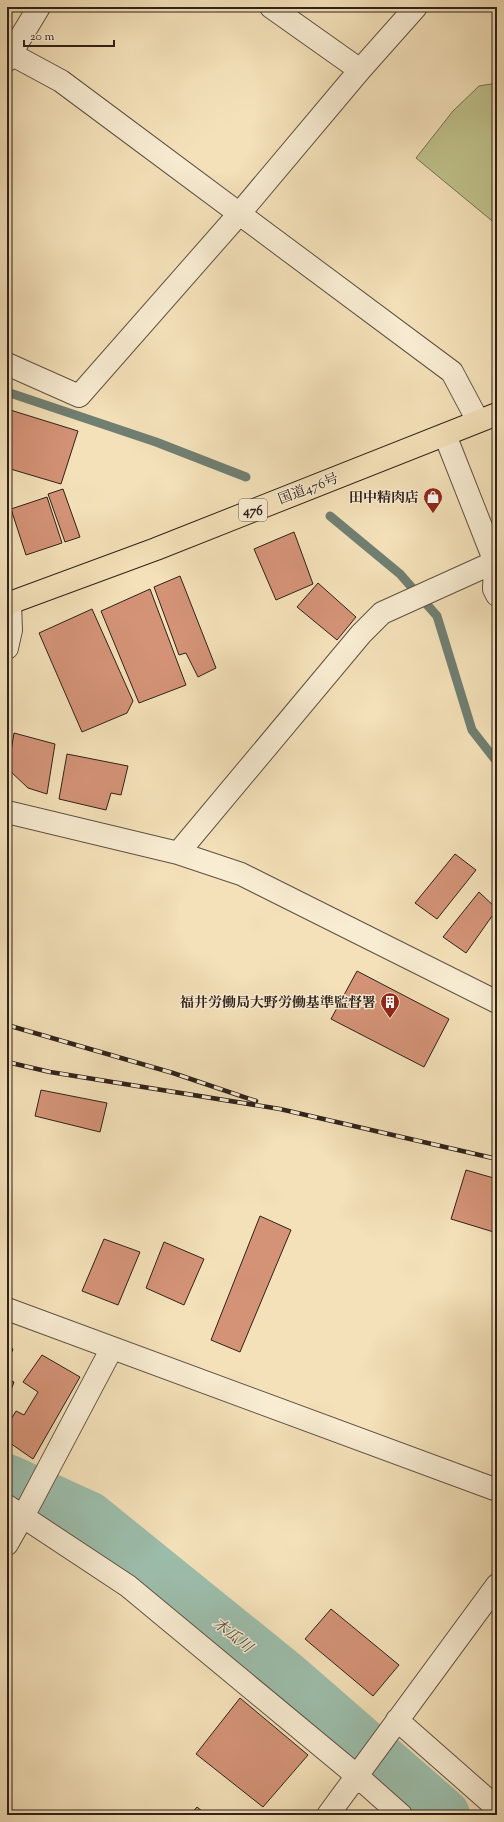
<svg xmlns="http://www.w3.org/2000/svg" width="504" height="1822" font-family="'Sorts Mill Goudy','Noto Serif JP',serif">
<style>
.green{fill:#bfc28c;stroke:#777253}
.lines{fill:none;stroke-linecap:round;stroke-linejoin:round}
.stream{stroke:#707f72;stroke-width:9}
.river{stroke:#9cbeac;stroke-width:54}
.building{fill:#d49377;stroke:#2f211a}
.minor-casing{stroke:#605142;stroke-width:24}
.highway-casing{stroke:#2f211a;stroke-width:24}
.minor{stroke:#f8ecd2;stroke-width:22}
.highway{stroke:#f4e1b9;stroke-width:22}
.rail-casing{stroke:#2f211a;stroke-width:4.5}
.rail{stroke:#f8ecd2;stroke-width:3;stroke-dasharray:9;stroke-linecap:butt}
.labels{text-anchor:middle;stroke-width:3;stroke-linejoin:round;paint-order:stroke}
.shield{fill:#f8ecd2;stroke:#6b5e51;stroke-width:1}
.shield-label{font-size:13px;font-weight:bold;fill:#2f211a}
.street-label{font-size:14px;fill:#2f211a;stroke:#f8ecd2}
.poi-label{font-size:14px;font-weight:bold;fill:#2f211a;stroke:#f8ecd2;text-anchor:end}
.water-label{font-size:15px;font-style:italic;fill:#505046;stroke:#f8ecd2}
</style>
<rect width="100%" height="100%" fill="#f4e1b9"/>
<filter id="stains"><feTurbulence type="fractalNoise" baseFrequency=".005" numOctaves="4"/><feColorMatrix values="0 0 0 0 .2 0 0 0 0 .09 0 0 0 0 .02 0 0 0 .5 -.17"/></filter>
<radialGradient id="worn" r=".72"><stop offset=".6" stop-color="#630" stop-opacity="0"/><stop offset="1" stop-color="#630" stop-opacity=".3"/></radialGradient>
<path class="green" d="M497,83V225L416,158L453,111L479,86Z"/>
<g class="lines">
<path class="stream" d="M7,392L156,442L246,477
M330,516L400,574L437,616L472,730L497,762"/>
<path class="river" d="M7,1481L88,1518L287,1679L443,1815"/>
</g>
<path class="building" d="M7,409L78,431L61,484L7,468Z
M63,489L80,537L65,542L48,494Z
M47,497L62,543L26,555L11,509Z
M294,532L313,584L276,600L254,549Z
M180,576L216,668L198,677L186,653L179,655L154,587Z
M318,583L356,617L337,640L297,607Z
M150,589L186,685L139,703L101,611Z
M92,609L133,701L127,713L82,732L39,633Z
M14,733L55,744L47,794L28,788L8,769Z
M67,754L128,766L121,795L111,793L106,810L59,799Z
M455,854L476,870L437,919L415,903Z
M479,892L497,909L466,953L443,937Z
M357,971L449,1019L424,1067L331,1019Z
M41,1090L107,1103L100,1132L35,1116Z
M466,1170L497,1179V1233L451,1219Z
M260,1216L291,1230L240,1352L211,1340Z
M104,1239L140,1252L118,1305L82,1291Z
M164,1242L204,1259L184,1305L146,1288Z
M7,1347L13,1349L7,1364Z
M42,1355L80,1377L33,1459L7,1441V1426L16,1411L24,1415L38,1392L23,1382Z
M7,1379L14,1382L7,1401Z
M331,1609L399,1665L373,1696L305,1639Z
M240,1698L308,1755L263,1807L196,1754Z
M197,1807L207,1815H190Z"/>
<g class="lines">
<g class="minor-casing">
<path id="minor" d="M271,7L360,70
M11,54L61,81L452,372L478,421
M7,60L39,7
M7,364L79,396L239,214L360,70L416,7
M445,435L495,562L494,589L497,595
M7,648L11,630L10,604
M7,812L178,853L241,874L497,1002
M178,853L361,634L382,613L497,561
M7,1309L497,1490
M7,1506L128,1586L356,1775L401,1815
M7,1544L28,1507L112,1348
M397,1720L497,1808
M328,1815L497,1585"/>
</g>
<g class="highway-casing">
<path id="highway" d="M7,604L156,549L497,414"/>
</g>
<use href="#minor" class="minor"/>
<use href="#highway" class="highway"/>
<g class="rail-casing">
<path id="rail" d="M7,1025L173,1073L256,1101
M7,1062L50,1072L280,1109L497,1159"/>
</g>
<use href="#rail" class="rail"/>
</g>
<defs>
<g id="shop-pin" transform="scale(1)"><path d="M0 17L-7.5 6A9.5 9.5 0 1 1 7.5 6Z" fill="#8f2418" stroke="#f8ecd2"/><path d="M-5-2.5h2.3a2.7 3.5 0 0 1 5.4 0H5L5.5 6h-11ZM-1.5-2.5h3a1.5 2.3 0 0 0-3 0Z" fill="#fff"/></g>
<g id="building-pin" transform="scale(1)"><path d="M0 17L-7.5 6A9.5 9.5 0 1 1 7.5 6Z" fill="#8f2418" stroke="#f8ecd2"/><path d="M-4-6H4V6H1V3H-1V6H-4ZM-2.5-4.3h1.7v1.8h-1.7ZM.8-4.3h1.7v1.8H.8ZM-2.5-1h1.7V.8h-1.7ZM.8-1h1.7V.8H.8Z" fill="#fff"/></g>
</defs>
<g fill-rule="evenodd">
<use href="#shop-pin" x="433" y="497"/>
<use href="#building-pin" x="390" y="1002"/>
</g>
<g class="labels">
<rect class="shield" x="239" y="499" width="28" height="22" rx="3"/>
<g class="shield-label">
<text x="253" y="515">476</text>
</g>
<g class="street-label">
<text transform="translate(308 488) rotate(-21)" y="5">国道476号</text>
</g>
<g class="poi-label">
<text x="419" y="502">田中精肉店</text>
<text x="376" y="1007">福井労働局大野労働基準監督署</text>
</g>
<g class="water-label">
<text transform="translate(233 1635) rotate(39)" y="5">木瓜川</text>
</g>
</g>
<rect width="504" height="1822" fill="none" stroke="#f4e1b9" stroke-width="24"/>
<rect x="8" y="8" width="488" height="1806" fill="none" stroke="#2f211a" stroke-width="2"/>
<rect x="12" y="12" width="480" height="1798" fill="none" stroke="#2f211a"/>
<path d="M24 40v6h90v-6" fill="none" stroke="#2f211a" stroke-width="2"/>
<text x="30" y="40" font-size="12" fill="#2f211a" stroke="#f8ecd2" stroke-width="3" paint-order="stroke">20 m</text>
<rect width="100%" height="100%" filter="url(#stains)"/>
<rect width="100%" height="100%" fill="url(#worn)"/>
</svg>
